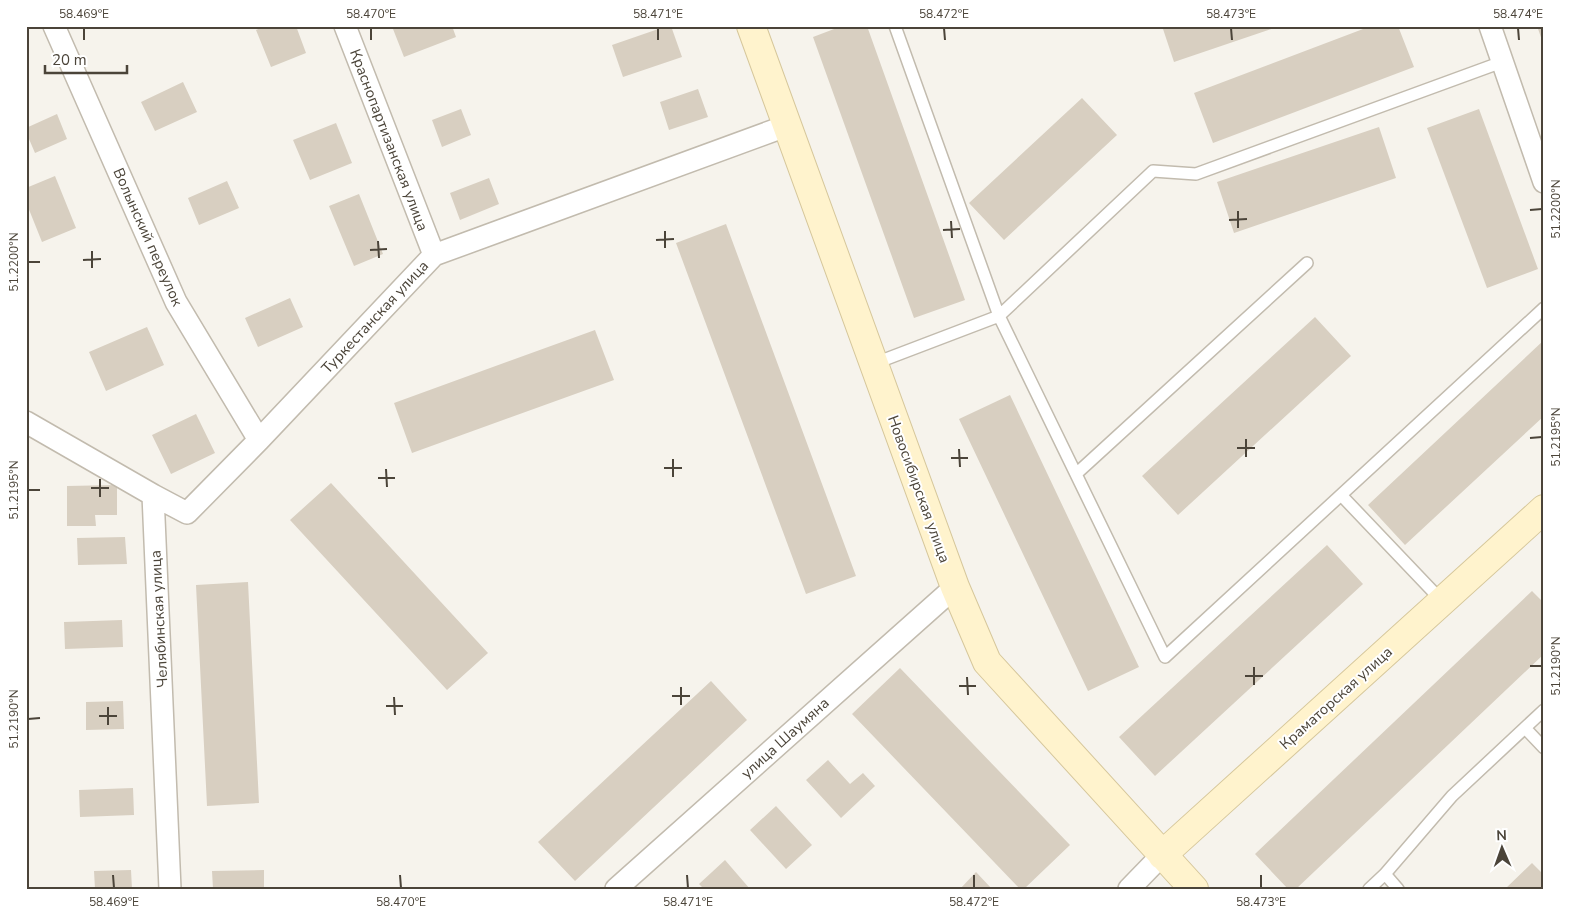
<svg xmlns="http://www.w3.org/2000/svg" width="1570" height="915" font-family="'Nunito Sans',sans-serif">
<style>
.building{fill:#d8cfc1}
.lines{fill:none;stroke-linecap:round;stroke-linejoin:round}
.lane-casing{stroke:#c2bbae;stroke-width:14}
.street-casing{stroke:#c2bbae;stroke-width:24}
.secondary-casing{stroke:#d6c79b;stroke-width:30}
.lane{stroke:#fff;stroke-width:11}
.street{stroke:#fff;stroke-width:21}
.secondary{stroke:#fff3cd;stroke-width:28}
.ticks{fill:none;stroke:#4b4439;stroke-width:2}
.labels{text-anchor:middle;stroke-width:4;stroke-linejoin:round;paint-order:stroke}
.street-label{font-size:15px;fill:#4b4439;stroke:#fff}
.neatline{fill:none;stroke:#4b4439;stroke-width:2}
.ticks-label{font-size:12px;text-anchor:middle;fill:#4b4439}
</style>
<rect width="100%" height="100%" fill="#f6f3ec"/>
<path class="building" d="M265,26H296L306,53L271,67L256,30Z
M399,26H452L456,37L404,57L393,29Z
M667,26H671L682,57L623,77L612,45Z
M842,26H867L965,300L914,318L813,37Z
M1162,26H1277V27L1174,62Z
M1371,26H1398L1414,67L1213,143L1194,93Z
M1537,26H1544V43H1543Z
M183,82L197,112L155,131L141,102Z
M698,89L708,117L669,130L660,102Z
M1082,98L1117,135L1004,240L969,203Z
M461,109L471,135L442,147L432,120Z
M1479,109L1538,269L1487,288L1427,128Z
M57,114L67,139L35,153L26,132V128Z
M336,123L352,163L310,180L293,140Z
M1379,127L1396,178L1234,233L1217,182Z
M55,176L76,228L42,242L26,202V188Z
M489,178L499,204L460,220L450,193Z
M227,181L239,208L199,225L188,198Z
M359,194L383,254L354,266L329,206Z
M726,224L856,576L806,594L676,243Z
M290,298L303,327L258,347L245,318Z
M1315,317L1351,356L1178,515L1142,476Z
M147,327L164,365L106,391L89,352Z
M595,330L614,380L412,453L394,403Z
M1544,340V416L1405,545L1368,505Z
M1010,395L1139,667L1088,691L959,419Z
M196,414L215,453L171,474L152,435Z
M331,483L488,653L447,690L290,520Z
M117,485V515H95L96,526H67V486Z
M125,537L127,564L78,565L77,538Z
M1327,545L1363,584L1155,776L1119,737Z
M248,582L259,803L207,806L196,585Z
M1532,591L1544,603V654L1296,889H1288L1255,854Z
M122,620L123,647L65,649L64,622Z
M900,668L1070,845L1024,889H1020L852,714Z
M711,681L747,720L575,881L538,842Z
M123,701L124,729L86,730V702Z
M828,760L850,784L863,773L875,786L841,818L806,780Z
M133,788L134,815L80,817L79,790Z
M776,806L812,845L786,869L750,830Z
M725,860L750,889H704L699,884Z
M1532,863L1544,875V889H1505Z
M131,870L132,889H95L94,871Z
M264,870V889H213L212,871Z
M976,872L992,889H960Z"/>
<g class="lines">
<g class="lane-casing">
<path id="lane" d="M895,26L999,316L1165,657L1544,308
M873,364L999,316L1153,171L1196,174L1502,62
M1076,474L1307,263
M1341,495L1442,601
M1525,728L1544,748
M1385,874L1398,889
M1369,889L1385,874L1452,796L1544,710"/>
</g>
<g class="street-casing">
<path id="street" d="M54,26L176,302L259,440
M345,26L434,255
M1490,26L1544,182
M26,422L153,495L170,889
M153,495L187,513L259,440L434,255L786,126
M616,889L955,587
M1129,889L1162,855"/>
</g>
<g class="secondary-casing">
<path id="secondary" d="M751,26L955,587L987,662L1194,889
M1162,855L1544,509"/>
</g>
<use href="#lane" class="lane"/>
<use href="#street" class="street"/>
<use href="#secondary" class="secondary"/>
</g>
<path class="ticks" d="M84,28V40M371,28V40M658,28V40M944,28L945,40M1231,28L1232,40M1518,28L1519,40M1530,210L1542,209M1238,211V228M1229,220L1247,219M951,221L952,238M943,230L960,229M665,231V248M656,240L674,239M378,241L379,258M370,250L387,249M92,251V268M83,260L101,259M28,262H40M1530,438L1542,437M1246,439V457M1237,448H1255M959,449L960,467M951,458H968M673,459V477M664,468H682M386,469L387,487M378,478H395M100,479V497M91,488H109M28,490H40M1530,666H1542M1254,667V685M1245,676H1263M967,677L968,695M959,686H976M681,687V705M672,696H690M394,697L395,715M386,706H403M108,707V725M99,716H117M28,719L40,718M113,875L114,888M400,875L401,888M687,875L688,888M974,875V888M1261,875V888"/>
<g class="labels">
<g class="street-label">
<text transform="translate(389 140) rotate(69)" y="5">Краснопартизанская улица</text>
<text transform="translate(148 237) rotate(66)" y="5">Волынский переулок</text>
<text transform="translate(375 317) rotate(-47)" y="5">Туркестанская улица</text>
<text transform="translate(919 489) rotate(70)" y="5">Новосибирская улица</text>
<text transform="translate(159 619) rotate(-93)" y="5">Челябинская улица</text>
<text transform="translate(1336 698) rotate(-42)" y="5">Краматорская улица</text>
<text transform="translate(785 738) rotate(-42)" y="5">улица Шаумяна</text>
</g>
</g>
<rect width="1570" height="915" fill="none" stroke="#ffffff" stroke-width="55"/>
<g transform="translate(1502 848) rotate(358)" stroke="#ffffff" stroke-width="4" paint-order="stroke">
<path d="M0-4L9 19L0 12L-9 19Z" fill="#4b4439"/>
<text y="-8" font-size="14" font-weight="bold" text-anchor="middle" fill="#4b4439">N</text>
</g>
<path d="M45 65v8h82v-8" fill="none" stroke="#4b4439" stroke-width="2.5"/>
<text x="52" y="65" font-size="15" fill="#4b4439" stroke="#ffffff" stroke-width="4" paint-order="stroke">20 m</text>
<rect x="28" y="28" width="1514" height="860" class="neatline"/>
<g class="ticks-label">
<text x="84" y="18">58.469°E</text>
<text x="371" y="18">58.470°E</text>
<text x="658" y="18">58.471°E</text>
<text x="944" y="18">58.472°E</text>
<text x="1231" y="18">58.473°E</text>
<text x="1518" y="18">58.474°E</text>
<text transform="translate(1556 209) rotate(-90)" y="4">51.2200°N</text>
<text transform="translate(14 262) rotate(-90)" y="4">51.2200°N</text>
<text transform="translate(1556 437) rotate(-90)" y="4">51.2195°N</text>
<text transform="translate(14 490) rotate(-90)" y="4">51.2195°N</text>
<text transform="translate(1556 666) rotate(-90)" y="4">51.2190°N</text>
<text transform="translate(14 719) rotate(-90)" y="4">51.2190°N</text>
<text x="114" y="906">58.469°E</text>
<text x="401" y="906">58.470°E</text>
<text x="688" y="906">58.471°E</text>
<text x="974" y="906">58.472°E</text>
<text x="1261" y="906">58.473°E</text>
</g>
</svg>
